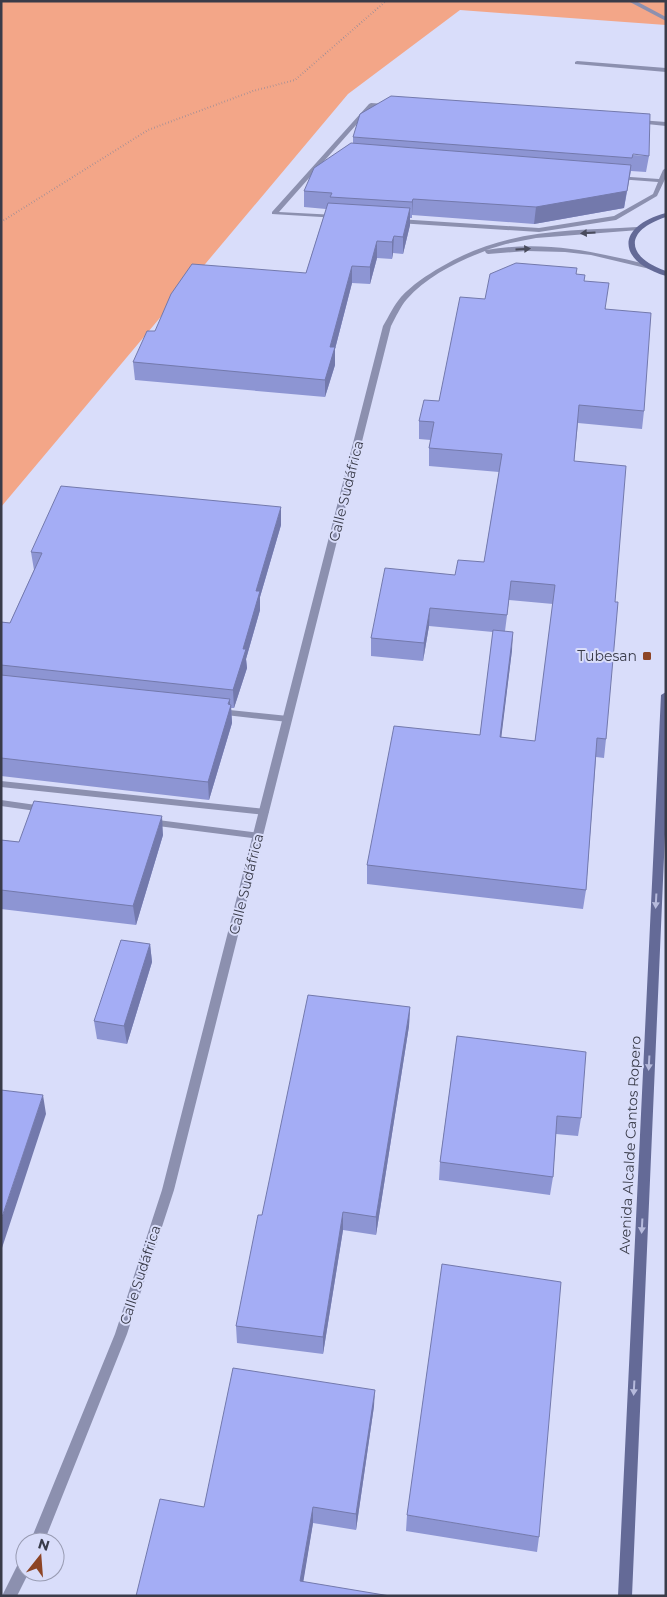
<svg xmlns="http://www.w3.org/2000/svg" width="667" height="1597" font-family="Montserrat,sans-serif">
<style>
.green{fill:#f3a688}
.lines{fill:none;stroke-linecap:round;stroke-linejoin:round}
.path{stroke:#82859a;stroke-width:2;stroke-dasharray:0.5 2.5;stroke-linecap:butt}
.lane{fill:#8c90af;fill-rule:evenodd}
.street{fill:#8c90af;fill-rule:evenodd}
.secondary{fill:#646a97;fill-rule:evenodd}
.wall{fill:#8d95d3;fill-rule:evenodd}
.shaded-wall{fill:#7379ac}
.building{fill:#a4adf5;stroke:#7379ac}
.oneway{fill:#4a4c5d}
.oneway2{fill:#b6badc}
.poi-dot{fill:#8d4425;stroke:#d9ddfa;stroke-width:2}
.labels{text-anchor:middle;stroke-width:4;stroke-linejoin:round;paint-order:stroke}
.street-label{font-size:14px;fill:#393b49;stroke:#d9ddfa}
.poi-label{font-size:14px;fill:#393b49;stroke:#d9ddfa;text-anchor:end}
</style>
<rect width="100%" height="100%" fill="#d9ddfa"/>
<path class="green" d="M1,1H666V25L460,10L348,94L1,507Z"/>
<g class="lines">
<path class="path" d="M1,222L148,130L253,91L295,80L386,1"/>
<path class="lane" d="M577,61L666,68V72L575,64V62Z
M371,103L386,104L389,106L386,108L372,107L279,212L336,215L338,216V218L272,214V212L369,104Z
M639,120L666,122V126L637,123V121Z
M666,168V177L657,196L616,220L539,232L398,223L395,221L398,219L539,228L614,216L653,194L658,182L618,179L615,177L616,176L659,179L663,170Z
M220,709L288,716L292,719L288,722L217,714L216,712L217,710Z
M1,781L265,809L269,812L265,815L1,787Z
M1,800L43,806L47,809L43,812L1,806Z
M150,819L259,833L263,836L259,839L150,825L146,822Z"/>
<path class="street" d="M628,1H636L666,17V21Z
M637,227L639,228V230L536,238L506,244L486,250C547,240 595,252 654,266V270L591,255L565,252L527,251L488,254L486,253L485,251C458,261 426,277 407,299C400,307 396,317 391,326L174,1190L127,1334L44,1542H30L115,1334L162,1190L383,326C389,316 394,305 401,297C412,285 427,275 441,267C505,229 565,231 637,227Z
M25,1558V1572H29L17,1596H2L20,1560Z"/>
<path class="secondary" d="M666,213V217C623,231 626,257 666,271V276C618,262 614,227 666,213Z
M666,692V811L632,1596H618L661,695Z"/>
</g>
<path class="wall" d="M353,137L649,156L646,172L631,171L624,208L534,224L412,215V218H410V225L403,254L393,253L392,259L377,258L370,284L352,283L335,349V365L325,397L135,380L133,362L155,331L306,273L326,209L304,207V191L353,143Z
M576,274L584,281L606,309L644,411L642,429L578,423L574,461L615,602L606,739L604,758L596,757L586,890L583,909L367,884V865L480,735L493,632L429,626L423,661L371,656V638L455,575L484,562L499,472L429,466V448L431,440L419,439V421L439,401L485,299ZM509,600L553,604L535,741L501,737L512,650L505,631Z
M281,525L260,597V610L246,659L247,668L234,708H231L232,723L209,800L1,776V622L10,623L34,570L31,552Z
M163,835L136,925L1,909V840L19,842Z
M150,944L152,962L127,1044L97,1039L94,1021Z
M410,1007L409,1026L376,1235L343,1230L323,1354L237,1343L236,1326L262,1215Z
M457,1036L581,1118L578,1136L556,1134L553,1177L550,1195L439,1180L440,1162Z
M374,1406L356,1530L313,1523L303,1581L136,1596L204,1507Z
M407,1515L539,1537L537,1552L406,1531Z"/>
<path class="shaded-wall" d="M631,165L624,208L534,224L536,207Z
M413,199L412,215V218V202Z
M410,208V225L403,254V237Z
M394,236L393,253L392,259V242Z
M377,241V258L370,284V267Z
M352,266V283L335,349V365L325,397V380L330,347Z
M281,507V525L260,597V610L246,659L247,668L234,708L233,690L256,591Z
M430,608L429,626L423,661L424,643Z
M513,632L512,650L499,756L500,737Z
M230,699V708L231,705L232,723L209,800L208,782Z
M162,816L163,835L136,925L133,906Z
M150,944L152,962L127,1044L124,1026Z
M410,1007L409,1026L376,1235V1217Z
M43,1095L46,1114L1,1251V1220Z
M343,1212V1230L323,1354V1337Z
M375,1390L374,1406L356,1530V1514Z
M313,1507V1523L301,1596L300,1581Z"/>
<path class="building" d="M391,96L650,114L649,156L633,154L632,158L353,137L360,114Z
M351,143L631,165L627,191L536,207L413,199L412,202L330,197L332,193L304,191L314,168Z
M328,203L410,208L403,237L394,236L392,242L377,241L370,267L352,266L330,347H335L325,380L133,362L147,331H155L171,294L192,264L306,273Z
M516,263L577,268L576,274L585,275L584,281L609,283L605,309L651,313L644,411L579,405L574,461L626,466L615,602H618L606,739L597,738L586,890L367,865L394,726L480,735L493,630L513,632L500,737L535,741L555,585L511,581L507,615L430,608L424,643L371,638L385,568L455,575L458,560L484,562L502,454L429,448L434,422L419,421L424,400L439,401L460,297L485,299L490,274Z
M61,486L281,507L256,591H260L243,649H246L233,690L1,665V622L10,623L42,553L31,552Z
M1,675L230,699L228,704L231,705L208,782L1,758Z
M34,801L162,816L133,906L1,890V840L19,842Z
M121,940L150,944L124,1026L94,1021Z
M308,995L410,1007L376,1217L343,1212L323,1337L236,1326L258,1215H262Z
M457,1036L586,1052L581,1118L557,1116L553,1177L440,1162Z
M1,1090L43,1095L1,1220Z
M442,1264L561,1282L539,1537L407,1515Z
M233,1368L375,1390L356,1514L313,1507L300,1581L390,1596H136L160,1499L204,1507Z"/>
<defs><path id="oneway-solid" d="M-6-.8H1V-3.2L6.5 0L1 3.2V.8H-6Z" transform="scale(1.25)"/></defs>
<g class="oneway">
<use href="#oneway-solid" transform="translate(588 233) rotate(176)"/>
<use href="#oneway-solid" transform="translate(523 249) rotate(-3)"/>
</g>
<g class="oneway2">
<use href="#oneway-solid" transform="translate(656 901) rotate(93)"/>
<use href="#oneway-solid" transform="translate(649 1063) rotate(93)"/>
<use href="#oneway-solid" transform="translate(642 1226) rotate(93)"/>
<use href="#oneway-solid" transform="translate(634 1388) rotate(93)"/>
</g>
<rect class="poi-dot" x="642" y="651" width="10" height="10" rx="2.5"/>
<g class="labels">
<g class="street-label">
<text transform="translate(346 491) rotate(-76)" y="5">Calle Sudáfrica</text>
<text transform="translate(246 884) rotate(-76)" y="5">Calle Sudáfrica</text>
<text transform="translate(630 1145) rotate(-87)" y="5">Avenida Alcalde Cantos Ropero</text>
<text transform="translate(140 1275) rotate(-72)" y="5">Calle Sudáfrica</text>
</g>
<g class="poi-label">
<text x="637" y="661">Tubesan</text>
</g>
</g>
<rect width="667" height="1597" fill="none" stroke="#393b49" stroke-width="5"/>
<g transform="translate(40 1557) rotate(17)"><circle r="24" fill="#d9ddfa" stroke="#999cb3"/>
<path d="M0-4L9 19L0 12L-9 19Z" fill="#8d4425"/>
<text y="-8" font-size="14" font-weight="bold" text-anchor="middle" fill="#393b49">N</text>
</g>
</svg>
